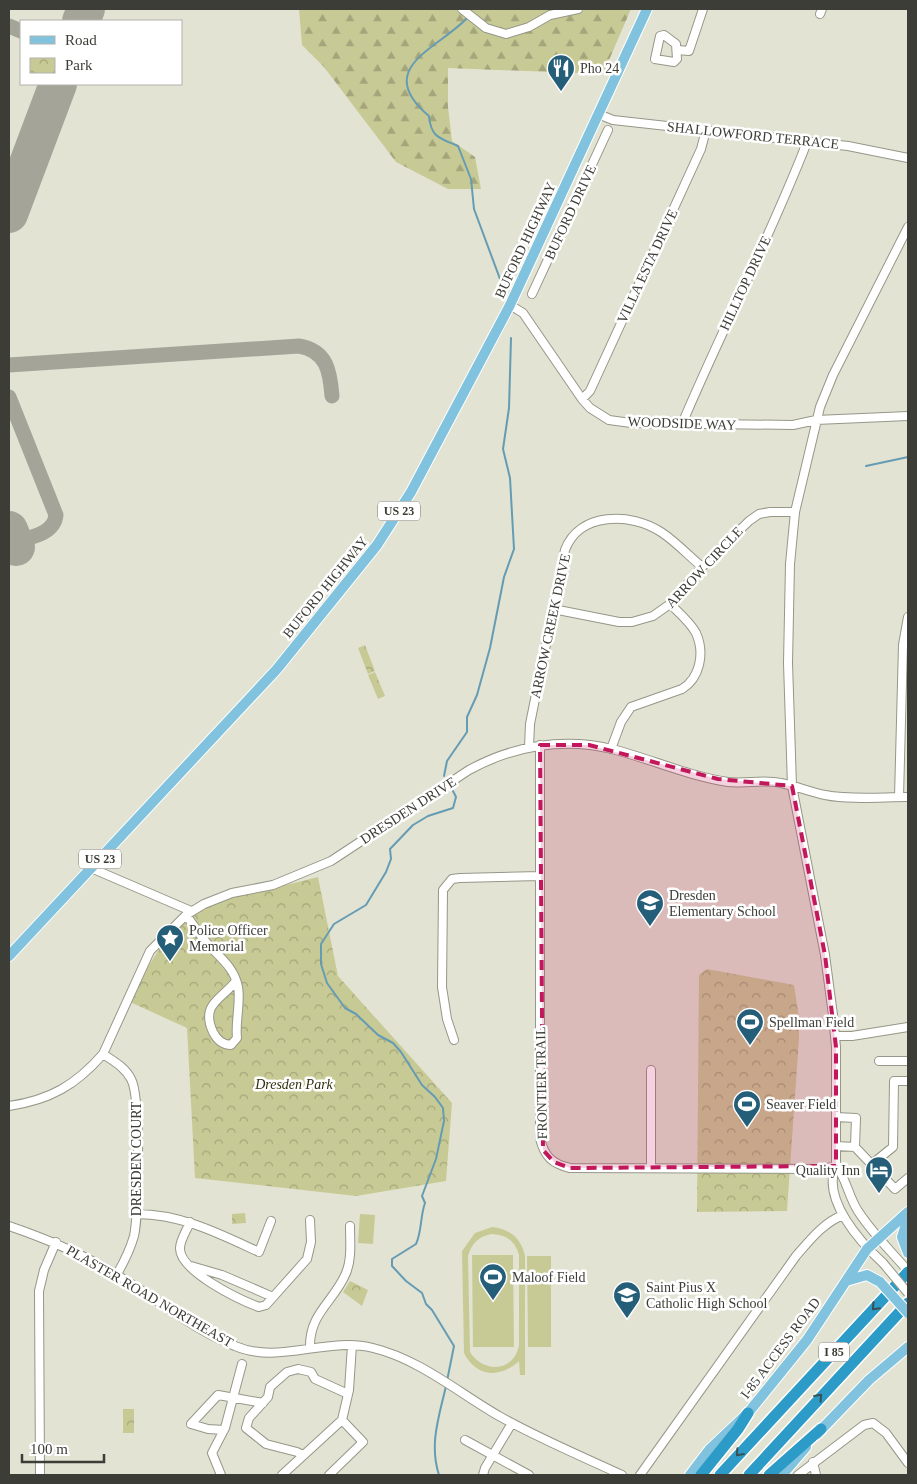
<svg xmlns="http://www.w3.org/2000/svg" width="917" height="1484" font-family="'Times New Roman',serif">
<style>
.green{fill:#c8ca95;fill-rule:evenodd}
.forest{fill:url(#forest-firs)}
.park{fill:url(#park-crowns)}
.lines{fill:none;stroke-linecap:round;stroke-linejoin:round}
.stream{stroke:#659cb4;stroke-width:2}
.taxiway{stroke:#a4a598;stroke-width:15}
.runway{stroke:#a4a598;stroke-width:38}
.minor-casing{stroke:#969788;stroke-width:10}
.major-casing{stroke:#fff;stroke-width:12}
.highway-casing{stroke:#fff;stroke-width:14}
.minor{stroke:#fff;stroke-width:8}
.major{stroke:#81c3de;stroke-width:10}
.highway{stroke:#2d9bc8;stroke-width:11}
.minor-bridge-casing{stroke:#969788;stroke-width:10;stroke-linecap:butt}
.major-bridge-casing{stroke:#fff;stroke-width:12;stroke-linecap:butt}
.minor-bridge{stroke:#fff;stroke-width:8}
.major-bridge{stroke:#81c3de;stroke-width:10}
.oneway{stroke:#395053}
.marked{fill:#c2185b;fill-opacity:0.2;stroke:#c2185b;stroke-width:4;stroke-dasharray:10 6;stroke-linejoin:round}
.labels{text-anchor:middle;stroke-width:5;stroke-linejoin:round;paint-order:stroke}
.shield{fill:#fff;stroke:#767772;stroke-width:1}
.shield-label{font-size:12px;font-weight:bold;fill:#3c3d36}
.poi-label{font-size:14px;fill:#3c3d36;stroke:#fff;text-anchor:start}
.street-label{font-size:14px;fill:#3c3d36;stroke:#fff}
.park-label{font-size:14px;font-style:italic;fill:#303010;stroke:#fff}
</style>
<defs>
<pattern id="forest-firs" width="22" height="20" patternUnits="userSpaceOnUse" patternTransform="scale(1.25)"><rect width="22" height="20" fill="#c8ca95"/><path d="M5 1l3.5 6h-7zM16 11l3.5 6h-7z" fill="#a4a57a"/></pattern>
<pattern id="park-crowns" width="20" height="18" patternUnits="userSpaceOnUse" patternTransform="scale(1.25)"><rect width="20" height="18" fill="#c8ca95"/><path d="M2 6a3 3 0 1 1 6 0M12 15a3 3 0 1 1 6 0" fill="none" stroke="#a4a57a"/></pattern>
</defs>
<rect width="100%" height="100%" fill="#e2e3d3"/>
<path class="green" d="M360,1214L375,1215L373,1244L358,1243Z
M492,1227C510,1229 521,1238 525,1256V1375H520L519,1361C500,1379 476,1377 464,1353L462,1251L475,1233ZM492,1234C507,1235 515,1241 519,1255V1345C514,1373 483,1373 470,1352L468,1256C472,1243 479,1236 492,1234Z
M472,1255H513L514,1347H473Z
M527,1256H551V1347H528Z"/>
<path class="forest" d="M299,9H631L603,74L448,68V107L452,141L475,157L481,189H448L396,162L324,67L302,45Z"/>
<path class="park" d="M365,645L375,671L368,674L358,648Z
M375,672L385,696L378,699L368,675Z
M318,877L338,976L452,1103L446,1181L356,1196L195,1178L187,1028L130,1002C152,954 179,911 232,896C261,889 290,885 318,877Z
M707,969L794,985L799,1018V1038L787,1211L697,1212L699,975Z
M245,1213L246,1223L232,1224V1214Z
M350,1281L368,1290L362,1306L343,1292Z
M123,1409H134V1433H123Z"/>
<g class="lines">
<path class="stream" d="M469,16C441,48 371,67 429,116C431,138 440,138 458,146L471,179L474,209L503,287
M866,466L908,457
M444,776L447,761L467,732V717L477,695L490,648L504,577L514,549L510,478L503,449L509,408L511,338
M447,1381L454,1346L432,1310L426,1304L422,1293L406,1281L392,1266V1259L416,1244C422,1231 420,1217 425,1203L422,1196L436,1159L444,1121L443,1108L435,1097L422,1085L401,1052L393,1043L378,1035L356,1014L345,1008L327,983L321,964V944L334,924L366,905L386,872L391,859L390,849L413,825L428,816L453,808L456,797L453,791
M439,1475C429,1444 439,1417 446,1386"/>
<path class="taxiway" d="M9,26L21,31
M9,365L299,346C327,351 330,371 332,396
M9,397L56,515C54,536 25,538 9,543"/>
<path class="runway" d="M81,21L86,9
M9,214L58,84
M9,530L16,547"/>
<g class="minor-casing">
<path id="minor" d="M462,9L486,28L506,34L529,27L550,15L578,9
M820,14L822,9
M664,35L676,44L677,59L674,62L655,59L660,36Z
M678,50L689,51L703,9
M598,114L613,120L848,146L908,158
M532,294L608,130
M510,305L523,313L582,399L590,408L609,420L631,423L793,425L816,420L908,416
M582,399L590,391L701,149L706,130
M682,424C722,329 770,238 807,142
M553,609L619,622H632L653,616L670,604L702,567L749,521L759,514L770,512H795
M540,745V1138C544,1156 552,1164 570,1168L823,1169L836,1166
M529,747L530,724L565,550C579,512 631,512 661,532C675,541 688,555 702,567
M611,749L621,722L631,707L682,689C700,678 705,653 696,633C690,622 679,613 670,604
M899,797L903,645L908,617
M91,868L191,911
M186,915C193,924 199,935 207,943C220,958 234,967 238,987C241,1003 235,1021 237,1038L231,1045C222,1045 217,1040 213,1032C200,1004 222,999 236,981
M835,1036H852L908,1027
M454,1040L447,1019L442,987L443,890L452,879L460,878L540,876
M103,1054C113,1061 125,1067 131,1079C141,1096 139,1214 134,1236C130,1250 124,1262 117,1274
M879,1061H908
M651,1070V1167
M9,1106C50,1100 76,1085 103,1054L150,951L186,915L204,904L232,893L273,885L331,861L469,770C513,746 563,737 612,749C651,759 688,776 728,782C746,784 764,779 781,783C796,786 810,792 825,795C851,800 881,797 908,797
M836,1146L855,1147L856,1118L836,1117
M855,1147L895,1189L908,1178
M872,1164L893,1147L894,1081H908
M836,1166C845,1175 849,1198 858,1211C872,1233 891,1251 908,1271
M137,1214C181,1214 220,1234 259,1252L271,1221
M190,1222C187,1230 180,1240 180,1248C179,1271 240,1300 259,1307L266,1305L307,1259L311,1242L310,1220
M9,1226C50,1240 88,1256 125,1280C161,1302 196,1331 235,1346C279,1365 327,1336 373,1348C419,1359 459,1393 499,1416C538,1438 581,1456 622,1475
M883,1263C861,1243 821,1199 836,1166V1047L833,1015L825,955L792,786L788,663L790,564L795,512L820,407L833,375L908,227
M191,1266L222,1275L273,1297
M310,1348C309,1313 334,1302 346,1273C352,1259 350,1241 350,1226
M224,1430L208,1429L191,1424L218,1395L263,1403
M465,1440L529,1475
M303,1455L297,1452L266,1444L246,1428L249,1418L268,1397L270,1387L287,1372L298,1369L311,1372L315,1379L348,1394
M813,1462L816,1475
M40,1475L39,1291L44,1270L56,1242
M221,1475L212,1453L225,1428L242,1364
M282,1475L342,1420L349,1390L352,1345
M329,1475L363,1442L342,1420
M483,1475L485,1468L512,1423
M640,1475L796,1256C810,1240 823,1223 843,1215
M798,1475L864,1425L873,1423L886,1433L908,1463"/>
</g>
<g class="major-casing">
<path id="major" d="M9,956L277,669L377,545L411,492L510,305L647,9
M908,1218L902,1237L908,1253
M846,1281L867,1275L880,1282
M817,1434L869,1380L908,1347
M690,1475L709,1450L748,1413L807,1340L867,1249L908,1212
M782,1475L806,1447"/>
</g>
<g class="highway-casing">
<path id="highway" d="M701,1475L738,1429L748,1413
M720,1475L908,1272
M749,1475L908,1303
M769,1475L821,1429"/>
</g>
<use href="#minor" class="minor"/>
<use href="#major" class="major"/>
<use href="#highway" class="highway"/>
<g class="minor-bridge-casing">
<path id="minor-bridge" d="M883,1263L908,1293"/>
</g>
<g class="major-bridge-casing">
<path id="major-bridge" d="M880,1282L908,1313"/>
</g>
<use href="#minor-bridge" class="minor-bridge"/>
<use href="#major-bridge" class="major-bridge"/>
</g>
<defs><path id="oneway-chevron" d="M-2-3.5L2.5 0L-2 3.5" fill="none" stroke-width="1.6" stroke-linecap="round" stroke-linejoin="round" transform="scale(1.25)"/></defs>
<g class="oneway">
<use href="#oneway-chevron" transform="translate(875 1307) rotate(133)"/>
<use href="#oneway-chevron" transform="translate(819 1397) rotate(-48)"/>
<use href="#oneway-chevron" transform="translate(739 1453) rotate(132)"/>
</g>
<path class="marked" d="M540,745H589L718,779L792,786L825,955L836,1047V1166L570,1168L554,1162L543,1150Z"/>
<defs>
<g id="restaurant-pin" transform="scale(1.4375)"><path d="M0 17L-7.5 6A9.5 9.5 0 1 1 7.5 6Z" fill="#255e78" stroke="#fff"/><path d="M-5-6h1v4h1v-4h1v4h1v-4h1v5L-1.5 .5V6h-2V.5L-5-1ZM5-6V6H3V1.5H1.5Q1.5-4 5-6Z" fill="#fff"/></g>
<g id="school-pin" transform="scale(1.4375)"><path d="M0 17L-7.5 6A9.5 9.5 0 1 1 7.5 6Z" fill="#255e78" stroke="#fff"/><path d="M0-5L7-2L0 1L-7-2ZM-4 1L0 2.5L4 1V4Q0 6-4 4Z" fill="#fff"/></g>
<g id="sight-pin" transform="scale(1.4375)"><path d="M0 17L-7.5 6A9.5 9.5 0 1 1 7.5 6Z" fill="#255e78" stroke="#fff"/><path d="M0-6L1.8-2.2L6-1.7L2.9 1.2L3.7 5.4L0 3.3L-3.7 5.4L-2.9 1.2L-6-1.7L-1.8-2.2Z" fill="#fff"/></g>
<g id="stadium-pin" transform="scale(1.4375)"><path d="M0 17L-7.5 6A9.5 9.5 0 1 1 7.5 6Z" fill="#255e78" stroke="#fff"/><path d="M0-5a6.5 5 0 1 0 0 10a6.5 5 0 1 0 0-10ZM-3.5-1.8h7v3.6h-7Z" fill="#fff"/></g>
<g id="hotel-pin" transform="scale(1.4375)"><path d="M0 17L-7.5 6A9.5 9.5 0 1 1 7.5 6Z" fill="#255e78" stroke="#fff"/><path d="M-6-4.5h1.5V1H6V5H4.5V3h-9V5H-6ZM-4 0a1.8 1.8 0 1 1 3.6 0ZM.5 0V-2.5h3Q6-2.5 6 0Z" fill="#fff"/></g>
</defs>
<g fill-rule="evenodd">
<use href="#restaurant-pin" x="561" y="68"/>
<use href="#school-pin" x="650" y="903"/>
<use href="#sight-pin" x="170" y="938"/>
<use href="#stadium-pin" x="750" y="1022"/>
<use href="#stadium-pin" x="747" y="1104"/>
<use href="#hotel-pin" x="879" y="1170"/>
<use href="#stadium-pin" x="493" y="1277"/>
<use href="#school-pin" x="627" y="1295"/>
</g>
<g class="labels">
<g class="shield">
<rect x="378" y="501.5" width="42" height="19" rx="4"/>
<rect x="79" y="849.5" width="42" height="19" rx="4"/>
<rect x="819" y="1342.5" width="30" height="19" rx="4"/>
</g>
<g class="shield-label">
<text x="399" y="515">US 23</text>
<text x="100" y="863">US 23</text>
<text x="834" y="1356">I 85</text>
</g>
<g class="poi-label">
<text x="580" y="73">Pho 24</text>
<text x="669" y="900">Dresden<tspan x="669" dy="16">Elementary School</tspan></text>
<text x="189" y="935">Police Officer<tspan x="189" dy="16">Memorial</tspan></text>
<text x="769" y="1027">Spellman Field</text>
<text x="766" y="1109">Seaver Field</text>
<text x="860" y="1175" text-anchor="end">Quality Inn</text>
<text x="512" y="1282">Maloof Field</text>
<text x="646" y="1292">Saint Pius X<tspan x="646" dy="16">Catholic High School</tspan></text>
</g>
<g class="street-label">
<text transform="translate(753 135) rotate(6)" y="5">SHALLOWFORD TERRACE</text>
<text transform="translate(570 212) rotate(-65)" y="5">BUFORD DRIVE</text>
<text transform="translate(525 240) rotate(-65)" y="5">BUFORD HIGHWAY</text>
<text transform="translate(647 266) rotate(-65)" y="5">VILLA ESTA DRIVE</text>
<text transform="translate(745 283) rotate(-65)" y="5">HILLTOP DRIVE</text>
<text transform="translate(682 423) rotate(2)" y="5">WOODSIDE WAY</text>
<text transform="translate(704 567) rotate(-47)" y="5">ARROW CIRCLE</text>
<text transform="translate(325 587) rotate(-51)" y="5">BUFORD HIGHWAY</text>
<text transform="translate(550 626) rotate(-78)" y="5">ARROW CREEK DRIVE</text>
<text transform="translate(408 810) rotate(-33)" y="5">DRESDEN DRIVE</text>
<text transform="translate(541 1083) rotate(-91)" y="5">FRONTIER TRAIL</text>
<text transform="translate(136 1159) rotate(-90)" y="5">DRESDEN COURT</text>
<text transform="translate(150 1296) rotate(30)" y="5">PLASTER ROAD NORTHEAST</text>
<text transform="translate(780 1348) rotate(-53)" y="5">I-85 ACCESS ROAD</text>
</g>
<g class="park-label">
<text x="294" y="1089">Dresden Park</text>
</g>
</g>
<rect width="917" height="1484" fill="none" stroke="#3c3d36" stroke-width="20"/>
<rect x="20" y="20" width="162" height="65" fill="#ffffff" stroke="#b1b1af"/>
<rect x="30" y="36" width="25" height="8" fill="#81c3de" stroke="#b1b1af"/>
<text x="65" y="45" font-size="15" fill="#3c3d36">Road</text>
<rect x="30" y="58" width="25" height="15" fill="url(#park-crowns)" stroke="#b1b1af"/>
<text x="65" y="70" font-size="15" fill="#3c3d36">Park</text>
<path d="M22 1454v8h82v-8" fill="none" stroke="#3c3d36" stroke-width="2.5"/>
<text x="30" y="1454" font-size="15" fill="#3c3d36" stroke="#ffffff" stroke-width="4" paint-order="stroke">100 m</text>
</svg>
